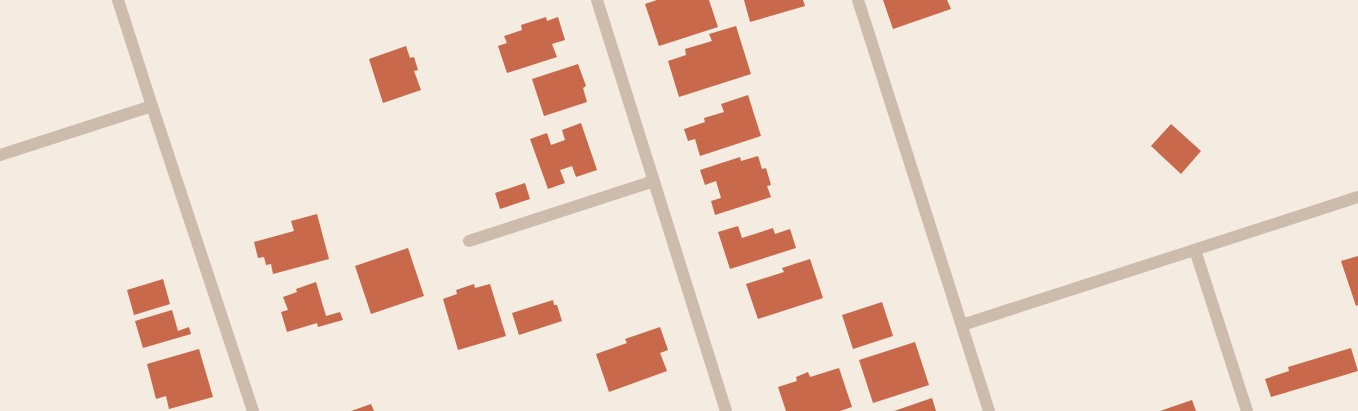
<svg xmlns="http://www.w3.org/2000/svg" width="1358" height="411" font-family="Jost,sans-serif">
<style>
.building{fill:#c8694b}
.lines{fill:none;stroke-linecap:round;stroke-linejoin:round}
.minor{stroke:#cdbbac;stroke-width:12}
</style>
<rect width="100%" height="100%" fill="#f4ebe1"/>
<path class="building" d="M657,0H709L718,27L659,46L645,4Z
M744,0H803L805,6L750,22Z
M883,0H947L951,9L893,29Z
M546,17L547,21L558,17L565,40L552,44L557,57L507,73L498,46L507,43L504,36L522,30L521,25Z
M736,26L751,74L679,97L668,61L686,55L685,49L712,41L709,34Z
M406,46L410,58L414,57L418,70L414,71L421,90L383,103L369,59Z
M578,64L586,86L583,88L587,102L544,116L532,79Z
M748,95L761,136L700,156L695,139L688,141L684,129L705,122L704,118L724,112L721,104Z
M581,123L597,170L576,177L572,166L560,170L565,183L548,189L530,139L547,133L551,145L565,140L562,130Z
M1171,124L1201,151L1181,174L1151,146Z
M758,156L762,169L766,168L771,185L767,186L771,197L715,215L711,201L721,198L716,181L705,185L700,170L740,157L741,161Z
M525,183L530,199L500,209L495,193Z
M317,214L329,259L273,274L271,264L266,265L264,257L258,258L254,242L294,231L291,221Z
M738,226L742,238L773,228L775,234L790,229L796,248L730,269L718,232Z
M408,248L424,296L371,314L355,266Z
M1358,256V305L1356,306L1341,261Z
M810,259L823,298L758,319L746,284L784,272L782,268Z
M163,279L170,304L134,315L127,290Z
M316,282L326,316L340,312L343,320L318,327L317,323L287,332L281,312L288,310L283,297L297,292L296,289Z
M474,284L475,288L490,284L506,336L458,350L443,299L457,294L456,290Z
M553,300L554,305H557L562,321L519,335L512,313Z
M882,302L893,336L853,349L842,315Z
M172,310L178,331L189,327L191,334L143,348L135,321Z
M660,327L668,350L660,353L667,371L609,392L596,354L627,343L625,339Z
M915,342L929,385L873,403L859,360Z
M1351,348L1358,371L1271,397L1265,379L1289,371L1288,367Z
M199,349L213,397L169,409L166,396L156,399L147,364Z
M839,368L852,407L840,411H786L778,387L797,381L796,377L808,372L810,377Z
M932,398L936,411H894Z
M1192,400L1196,411H1160Z
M371,404L374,411H351Z"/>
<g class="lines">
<path class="minor" d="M597,0L726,411
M858,0L989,411
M152,106L253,411
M0,155L152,106L118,0
M469,241L654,181
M1195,250L1247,411
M962,325L1358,197"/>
</g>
</svg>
